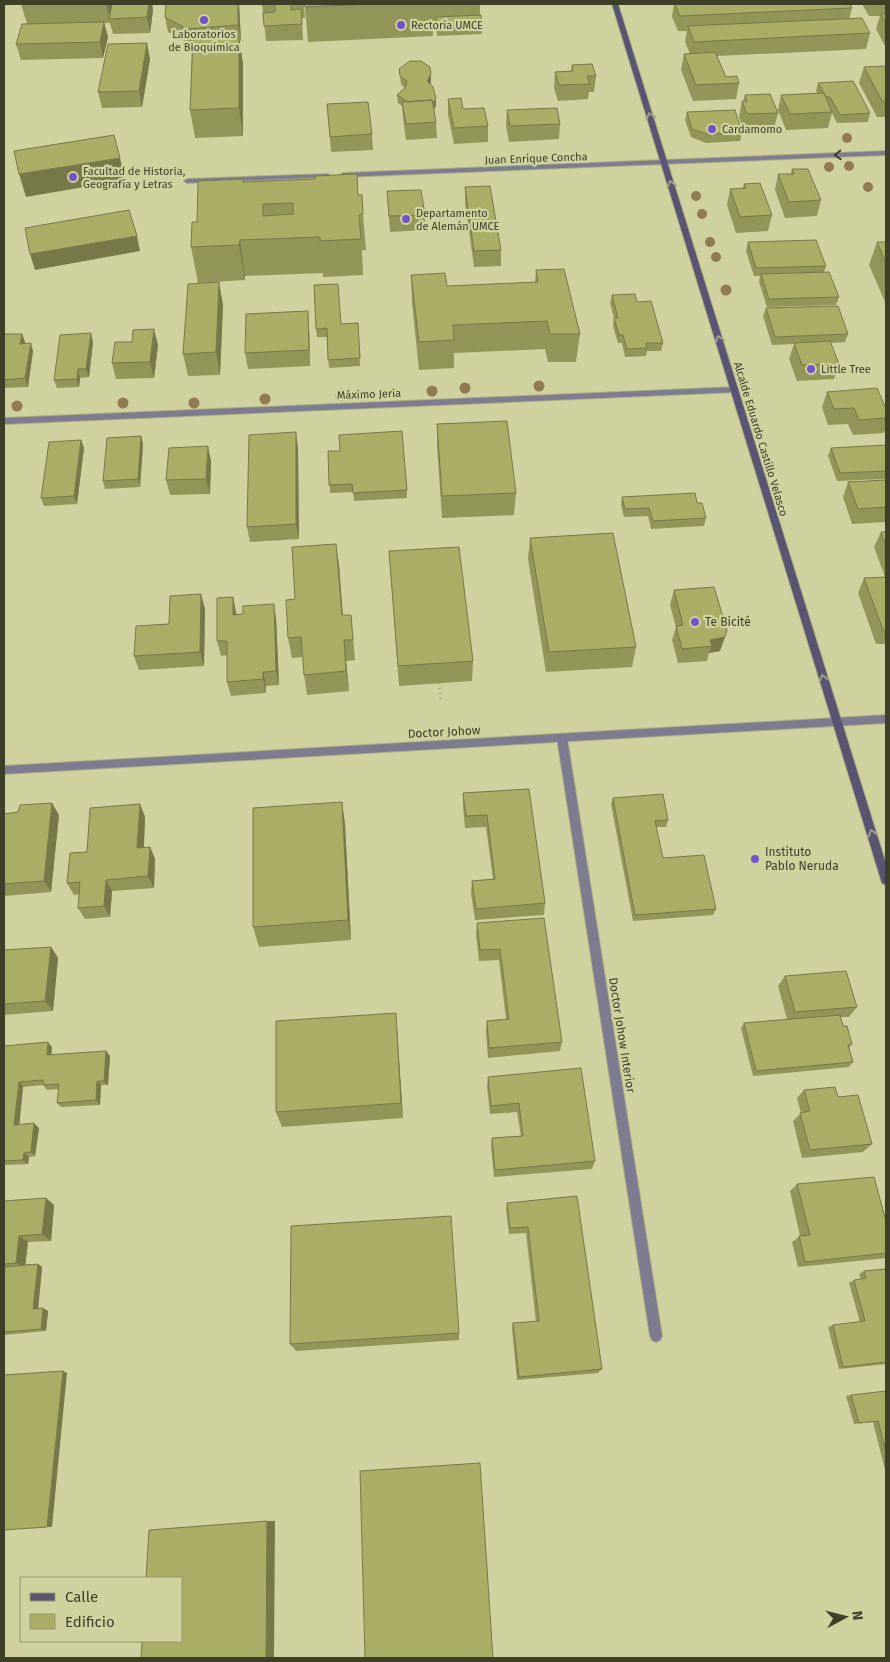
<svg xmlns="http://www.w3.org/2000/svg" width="890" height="1662" font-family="'Fira Sans',sans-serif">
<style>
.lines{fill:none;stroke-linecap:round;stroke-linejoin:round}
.minor-casing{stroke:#acaf82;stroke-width:2}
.tertiary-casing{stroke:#acaf82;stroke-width:2}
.secondary-casing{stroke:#acaf82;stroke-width:2}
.path{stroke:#9c9f75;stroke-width:3;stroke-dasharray:1 4;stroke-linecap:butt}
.minor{fill:#7d7b90;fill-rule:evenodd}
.tertiary{fill:#7d7b90;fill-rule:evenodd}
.secondary{fill:#585471;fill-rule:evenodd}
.tree{fill:#907953}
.wall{fill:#919558}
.shaded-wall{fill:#767947}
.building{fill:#a9ad66;stroke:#767947;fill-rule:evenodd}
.oneway{stroke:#9fa08c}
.oneway2{stroke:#3d3f29}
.poi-dot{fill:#7252cb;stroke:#cfd29e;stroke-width:2}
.labels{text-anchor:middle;stroke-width:4.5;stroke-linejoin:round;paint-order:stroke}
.far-poi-label{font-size:11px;fill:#3d3f29;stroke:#cfd29e;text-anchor:start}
.far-street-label{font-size:11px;fill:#3d3f29;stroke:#cfd29e}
.poi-label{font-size:12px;fill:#3d3f29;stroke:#cfd29e;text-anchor:start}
.street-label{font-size:12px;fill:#3d3f29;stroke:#cfd29e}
</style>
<rect width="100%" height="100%" fill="#cfd29e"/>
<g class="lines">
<g class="minor-casing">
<path id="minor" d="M886,151V155L343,177L340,175L343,173Z
M328,174L331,176L330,177L187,183L184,181L187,179Z
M735,387L738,388V392L4,424V418Z
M562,734L567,738L662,1336L660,1340L656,1342L652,1340L650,1336L557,738Z"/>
</g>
<g class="tertiary-casing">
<path id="tertiary" d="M886,715V723L4,774V766Z"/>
</g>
<g class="secondary-casing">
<path id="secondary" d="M612,4H618L886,864V885L882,883L881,880Z"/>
</g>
<path class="path" d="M439,683L441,702"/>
<use href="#minor" class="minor"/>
<use href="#tertiary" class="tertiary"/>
<use href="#secondary" class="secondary"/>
</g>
<g class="tree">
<circle cx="847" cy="138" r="5"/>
<circle cx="849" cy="166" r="5"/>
<circle cx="829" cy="167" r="5"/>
<circle cx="868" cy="187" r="5"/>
<circle cx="696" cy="196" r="5"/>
<circle cx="702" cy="214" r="5"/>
<circle cx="710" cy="242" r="5"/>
<circle cx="716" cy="257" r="5"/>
<circle cx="726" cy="290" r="5.5"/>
<circle cx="539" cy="386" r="5.5"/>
<circle cx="465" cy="388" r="5.5"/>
<circle cx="432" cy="391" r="5.5"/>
<circle cx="341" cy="395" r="5.5"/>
<circle cx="265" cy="399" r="5.5"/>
<circle cx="123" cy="403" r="5.5"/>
<circle cx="194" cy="403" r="5.5"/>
<circle cx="17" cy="406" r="5.5"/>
</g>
<path class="wall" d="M21,4H152L153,10L150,33L113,34L110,23H104L108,37L103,58L21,60L16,44L27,24Z
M166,4H239L241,41H239L243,64V136L195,138L190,110L192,44H190L168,32L165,17Z
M262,4H304L305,18H302L303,40L266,41Z
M370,4H480V15L482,26V34L437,36L436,23L433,24V21V36L308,42L305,7Z
M674,4H850L852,8L849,19L870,33L866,49L717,56L726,77L739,83L736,99L693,101L681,70L684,54H690L685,42L687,31H678L672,17Z
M862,4H886V48L876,29L880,16H869Z
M150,59L142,107L102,108L98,92Z
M572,65L596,76L594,92H589L588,99L558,101L554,88L555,72L571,71Z
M886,66V117H877L859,83L864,67Z
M399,69L431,83L430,84L436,106L434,109L436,122L437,138L406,140L403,118L402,106L398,103L397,95L405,88L401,84Z
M818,83L870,113L868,122L837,123L832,113L828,128L786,130L778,110L781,95L817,93L816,91Z
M745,95L778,113L774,129L743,130L739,117L742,101H743Z
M448,99L488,126V142L454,144L448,115Z
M327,104L372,134L373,150L331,152Z
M507,110L560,124L559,139L509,142L506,126Z
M687,112L742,133L740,141L706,143L691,137L685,120Z
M792,169L821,200L817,216L785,218L775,190L778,174H791Z
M243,179L244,182L358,195L363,214L366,250H362L363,275L323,277V273L245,276V280L198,283L191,247L197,222Z
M744,184L772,215L768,231L736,233L727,205L730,189L743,188Z
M465,187L501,250V266L474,267L465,203Z
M387,191L425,215V230L390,232Z
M748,242L826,266L824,272L839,297L836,305L767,307L759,282L760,276H754L746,251Z
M877,242H886V304L869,265Z
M536,270L580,334L576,362H548L545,349L454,353V368L419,370L412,303L411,275L447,286L535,282Z
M612,295L637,302L663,343L661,351H647L646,356L625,357L622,343H618L613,326L614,318L610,303Z
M223,305L220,375L188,376L183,354Z
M766,308L848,334L845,342L831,343L839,364L834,379L797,381L789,359L794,344L772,345L763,316Z
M358,323L360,366L329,368L327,337H317L316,329L341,324Z
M309,327L310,366L248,369L245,353Z
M4,334H22L25,342V344L33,351L28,387L4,388Z
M93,342L89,377L80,378L79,387L57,388L54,380Z
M158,345L154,378L116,379L112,363Z
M827,392L886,409V427L884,433L853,435L848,424L828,425L822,407Z
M437,424L516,493L514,515L442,518L437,446Z
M141,436L143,444L140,487L105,489L103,481Z
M81,440L84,448L77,504L44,506L41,498Z
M886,445V479L837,481L828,456L831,448Z
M298,448L299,539L250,542L247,527Z
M328,451L407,490V498L354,501L353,492L330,493Z
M211,461L210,494L170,495L166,480Z
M886,480V522L852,524L843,497L848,482Z
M622,497L697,503L706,518L704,526L651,529L648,516L624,517L621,505Z
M881,532H886V644H876L858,593L864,578L885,577L874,547Z
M530,538L636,647L632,667L546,672L528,559Z
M389,551L473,661L472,681L399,686Z
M339,565L343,615H351L355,660L346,661L349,691L307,695L304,675L303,657L292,658L288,638L295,599Z
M674,590L720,651L709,653L707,661L678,663L672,640L676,627L670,605Z
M233,597L236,615L276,618L279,685L266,686V693L231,696L227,682V655L221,656L217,641Z
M205,609L204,666L139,670L134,656L169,624Z
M529,789L545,903L544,915L475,920L471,893L472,881L493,879L486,827L465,828L463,806V793Z
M613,798L668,820L666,827H656L663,858L716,909L713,915L633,921L611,804Z
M342,802L345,825L351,940L259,947L253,927Z
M140,804L145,817L144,847H150L155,859L154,888L112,891L110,917L85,919L78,908L79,894L74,895L67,883L87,852Z
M4,814L59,815L51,892L4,896Z
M544,918L562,1042L560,1051L488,1058L486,1031L487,1021L506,1019L499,960L479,961L476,934L477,923Z
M51,947L58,958L53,1011L4,1015V950Z
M785,976L857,1007L849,1017H840L843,1026L852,1044L849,1048L853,1062L849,1067L753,1076L741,1028L744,1023L787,1019L778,986Z
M397,1030L403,1118L282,1127L276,1112Z
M4,1046L52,1047L51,1055L106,1051L110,1056L108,1085H101L100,1105L61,1107L57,1103L59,1089L47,1090L43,1085L23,1087L19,1125L39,1128L35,1156L29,1157L28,1164L4,1165Z
M488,1077L595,1161L592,1169L494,1177L491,1146L492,1138L521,1136L517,1112L490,1114L487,1086Z
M804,1090L838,1097L872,1144L863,1152L802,1158L793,1121L801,1113L797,1098Z
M797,1184L886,1221V1258L798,1267L792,1242L800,1236L790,1191Z
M577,1196L602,1369L598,1373L517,1380L512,1328L513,1323L536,1322L526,1233L509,1234L506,1209L507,1203Z
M46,1198L54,1205L51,1241L28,1242L25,1265L38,1264L42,1267L38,1308H43L48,1311L46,1331L4,1335V1201Z
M886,1269V1364L839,1369L828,1327L833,1325L860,1322L849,1283L854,1280L861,1279L859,1274L864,1271Z
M459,1333V1340L296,1351L290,1344Z
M886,1391V1474L873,1422L854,1424L846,1396L851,1395Z"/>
<path class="shaded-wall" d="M106,4H113L110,19Z
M149,4H152L153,10L150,33L147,17Z
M238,4H239L241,41L238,25Z
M104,22L108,37L103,58L100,42Z
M239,37L243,64V136L239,108Z
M147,43L150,59L142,107L139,91Z
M431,74V83L427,89V81Z
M436,98V106L434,110V102Z
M120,158L125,180L26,197L19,174Z
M137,236L140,251L35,270L30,254Z
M240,240L245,276V280L239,245Z
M219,282L223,305L220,375L216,352Z
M308,311L309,327L310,366L309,350Z
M154,329L158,345L154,378L150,362Z
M91,333L93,342L89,377L86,369Z
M22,334L25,342L23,352L20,344Z
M31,343L33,351L28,387L25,378Z
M78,369L80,378L79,387L77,379Z
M296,432L298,448L299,539L296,524Z
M141,436L143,444L140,487L138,479Z
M81,440L84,448L77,504L74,496Z
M208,446L211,461L210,494L206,479Z
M336,544L339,565L344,636L342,615Z
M201,594L205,609L204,666L200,652Z
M233,597L236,612L237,629L233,615Z
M274,604L276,618L279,685L276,671Z
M725,637L720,651L709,653L712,646L710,640Z
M344,640L346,661L349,691L346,671Z
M263,672L266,686V693L263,679Z
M342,802L345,825L351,940L348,920Z
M52,803L59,815L51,892L44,881Z
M140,804L145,817L143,860L137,848Z
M150,847L155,859L154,888L148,876Z
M106,880L112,891L110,917L104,906Z
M51,947L58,958L53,1011L45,1001Z
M396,1013L397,1030L403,1118L401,1103Z
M48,1042L52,1047L51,1060L47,1055Z
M106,1051L110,1056L108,1085L104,1081Z
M97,1081L101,1085L100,1105L96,1100Z
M19,1082L23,1087L19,1129L14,1125Z
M34,1123L39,1128L35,1156L31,1152Z
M24,1153L29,1157L28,1164L23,1160Z
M46,1198L54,1205L51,1241L42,1234Z
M19,1236L28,1242L25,1268L16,1263Z
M38,1264L42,1267L38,1311L33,1309Z
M43,1308L48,1311L46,1331L41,1329Z
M63,1371L67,1373L52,1527H47Z
M267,1521H275L274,1658H266Z"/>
<path class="building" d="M112,4H149L147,17L109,19Z
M166,4H238V25L187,29L165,17Z
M275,4H291V10L301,9L302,24L264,26L263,13L275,12Z
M304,4H370L305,7Z
M675,4H850L852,8L680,16Z
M881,14H886V24Z
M481,15L482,26L437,27L436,17Z
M862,18L870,33L694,42L688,26Z
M104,22L100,42L16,44L22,24Z
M239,37V108L190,110L193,39Z
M147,43L139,91L98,92L108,44Z
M715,52L726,77L737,76L739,83L696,85L684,54Z
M410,61H421L430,67L431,74L427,81L433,87L436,98L434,102H433L432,100L408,102L397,95L405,88L407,81L400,76L399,69Z
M592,64L596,76H587L590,84L559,85L555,72L573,71L572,65Z
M886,66V101H882L864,67Z
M853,81L870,113L840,115L830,97H826L818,83Z
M824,93L832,112L790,114L781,95Z
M770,94L778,113L747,114L742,101H747L745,95Z
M461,98L463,109L484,108L488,126L454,128L448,99Z
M432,100L436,122L406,124L402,102Z
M368,102L372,134L330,137L327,104Z
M557,108L560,124L510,126L507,110Z
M735,110L742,133L707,134L692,129L687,112Z
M114,135L120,158L19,174L14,151Z
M792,169H808L821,200L789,202L778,174H794Z
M357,174L358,195H362L363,214L359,215L361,239L320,241V237L240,240L239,245L191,247L192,222H197L198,181L243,179V182L315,179V176ZM293,203V214L263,216V204Z
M760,183L772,215L740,217L730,189L746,188L744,184Z
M490,186L501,250L474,251L465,187Z
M421,190L425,215L389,216L387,191Z
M129,210L137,236L30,254L25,228Z
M816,240L826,266L756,268L748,242Z
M877,242H886V263Z
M564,269L580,334H550L547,321L453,325L454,340L419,342L411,275L445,273L447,286L538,282L536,270Z
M829,272L839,297L769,299L761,274Z
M219,282L216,352L183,354L188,284Z
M338,284L341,324L358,323L360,358L328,360L327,328L316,329L314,285Z
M635,294L637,302L651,301L663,343H646L647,348L627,349L623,335H619L614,318H618L612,295Z
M838,306L848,334L775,337L766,308Z
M308,311L309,350L245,353L246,314Z
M154,329L150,362L112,363L115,342H132L133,330Z
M91,333L86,369H78L77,379L54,380L60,335Z
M4,334H22L20,344L31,343L25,378L4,380Z
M830,341L839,364L802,365L794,343Z
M877,388L886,409V418L859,420L854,408L834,409L827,392Z
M507,421L516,493L442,496L437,424Z
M402,431L407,490L353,493L352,484L329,485L328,451H340L339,435Z
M296,432V524L247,527L249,435Z
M141,436L138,479L103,481L107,438Z
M81,440L74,496L41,498L49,442Z
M886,445V471L840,473L831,448Z
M208,446L206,479L166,480L169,448Z
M886,480V507L858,509L848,482Z
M695,493L697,503H702L706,518L653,521L649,508L625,509L622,497Z
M881,532H886V547Z
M613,533L636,647L549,652L530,538Z
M336,544L342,615H351L353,640H344L346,671L304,675L301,637L288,638L286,600L295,599L292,547Z
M459,547L473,661L398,666L389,551Z
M886,577V630H883L864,578Z
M714,587L727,630L725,637L710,640L712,646L682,649L676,626L683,625L674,590Z
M201,594L200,652L134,656L136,626L169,624L170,596Z
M233,597V615L243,614V606L274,604L276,671L263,672V679L227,682V641H217V598Z
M529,789L545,903L476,909L472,881L495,879L487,815L466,816L463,793Z
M663,794L668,820L655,821L663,858L704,855L716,909L635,915L613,798Z
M342,802L348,920L253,927V808Z
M52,803L44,881L4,884V814L18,812L20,805Z
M140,804L137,848L150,847L148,876L106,880L104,906L78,908L80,882L67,883L70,853L87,852L90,808Z
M544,918L562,1042L489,1048L487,1021L509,1019L500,949L480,950L477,923Z
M51,947L45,1001L4,1004V950Z
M846,971L857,1007L795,1012L785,976Z
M396,1013L401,1103L276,1112V1021Z
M840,1015L843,1026H847L852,1044L848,1045L853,1062L756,1071L744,1023Z
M48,1042L47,1055L106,1051L104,1081H97L96,1100L57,1103L59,1084L43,1085V1080L19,1082L14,1125L34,1123L31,1152L24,1153L23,1160L4,1161V1046Z
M581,1068L595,1161L495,1170L492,1138L523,1136L519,1103L491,1106L488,1077Z
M835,1087L838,1097L858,1095L872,1144L810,1150L800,1113L810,1111L804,1090Z
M874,1177L886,1221V1253L805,1262L799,1236L810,1235L797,1184Z
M577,1196L602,1369L519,1377L513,1323L539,1321L528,1227L510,1228L507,1203Z
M46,1198L42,1234L19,1236L16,1263L4,1264V1201Z
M451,1216L459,1333L290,1344L291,1226Z
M38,1264L33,1309L43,1308L41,1329L4,1332V1267Z
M886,1269V1362L843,1367L833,1325L865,1321L854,1280L866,1278L864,1271Z
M63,1371L47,1527L4,1530V1375Z
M886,1391V1452L878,1421L859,1423L851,1395Z
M480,1463L493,1658H365L360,1471Z
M267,1521L266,1658H141L142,1641H181V1578H146L149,1530Z"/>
<defs><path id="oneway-chevron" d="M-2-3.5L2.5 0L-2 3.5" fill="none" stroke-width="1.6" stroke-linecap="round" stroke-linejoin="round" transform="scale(1.25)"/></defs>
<g class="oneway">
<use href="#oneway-chevron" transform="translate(650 116) rotate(-107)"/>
<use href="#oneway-chevron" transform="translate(671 184) rotate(-107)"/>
<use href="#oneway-chevron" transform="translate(719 339) rotate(-107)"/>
<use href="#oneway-chevron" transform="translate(823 678) rotate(-107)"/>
<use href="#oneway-chevron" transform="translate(872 833) rotate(-107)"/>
</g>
<use class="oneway2" href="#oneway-chevron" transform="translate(838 155) rotate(177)"/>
<g class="poi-dot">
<circle cx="204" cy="20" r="5"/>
<circle cx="401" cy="25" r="5"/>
<circle cx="712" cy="129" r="5"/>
<circle cx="73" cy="177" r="5"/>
<circle cx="406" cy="219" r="5"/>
<circle cx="811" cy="369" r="5"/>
<circle cx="695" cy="622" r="5"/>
<circle cx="755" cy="859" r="5"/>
</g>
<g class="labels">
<g class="far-poi-label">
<text x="411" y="29">Rectoría UMCE</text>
<text x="204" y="38" text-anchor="middle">Laboratorios<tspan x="204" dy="13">de Bioquímica</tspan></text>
<text x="722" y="133">Cardamomo</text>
<text x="83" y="175">Facultad de Historia,<tspan x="83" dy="13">Geografía y Letras</tspan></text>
<text x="416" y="217">Departamento<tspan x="416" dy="13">de Alemán UMCE</tspan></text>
<text x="821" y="373">Little Tree</text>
</g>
<g class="far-street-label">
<text transform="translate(536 158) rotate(-2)" y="4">Juan Enrique Concha</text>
<text transform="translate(369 394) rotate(-2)" y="4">Máximo Jeria</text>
<text transform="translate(761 439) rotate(73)" y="4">Alcalde Eduardo Castillo Velasco</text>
</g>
<g class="poi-label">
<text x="705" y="626">Te Bicité</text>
<text x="765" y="856">Instituto<tspan x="765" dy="14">Pablo Neruda</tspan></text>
</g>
<g class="street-label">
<text transform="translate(444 732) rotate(-3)" y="4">Doctor Johow</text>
<text transform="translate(622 1035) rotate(81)" y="4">Doctor Johow Interior</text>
</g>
</g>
<rect width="890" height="1662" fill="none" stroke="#3d3f29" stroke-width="10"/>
<rect x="20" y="1577" width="162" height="65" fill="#cfd29e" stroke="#95976f"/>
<rect x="30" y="1593" width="25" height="8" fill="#585471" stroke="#95976f"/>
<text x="65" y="1602" font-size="15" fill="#3d3f29">Calle</text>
<rect x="30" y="1614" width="25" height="15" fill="#a9ad66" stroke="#95976f"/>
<text x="65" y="1627" font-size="15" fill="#3d3f29">Edificio</text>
<g transform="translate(845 1617) rotate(83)" stroke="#cfd29e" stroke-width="4" paint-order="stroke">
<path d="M0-4L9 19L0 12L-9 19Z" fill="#3d3f29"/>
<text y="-8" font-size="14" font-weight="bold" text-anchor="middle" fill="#3d3f29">N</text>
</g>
</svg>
